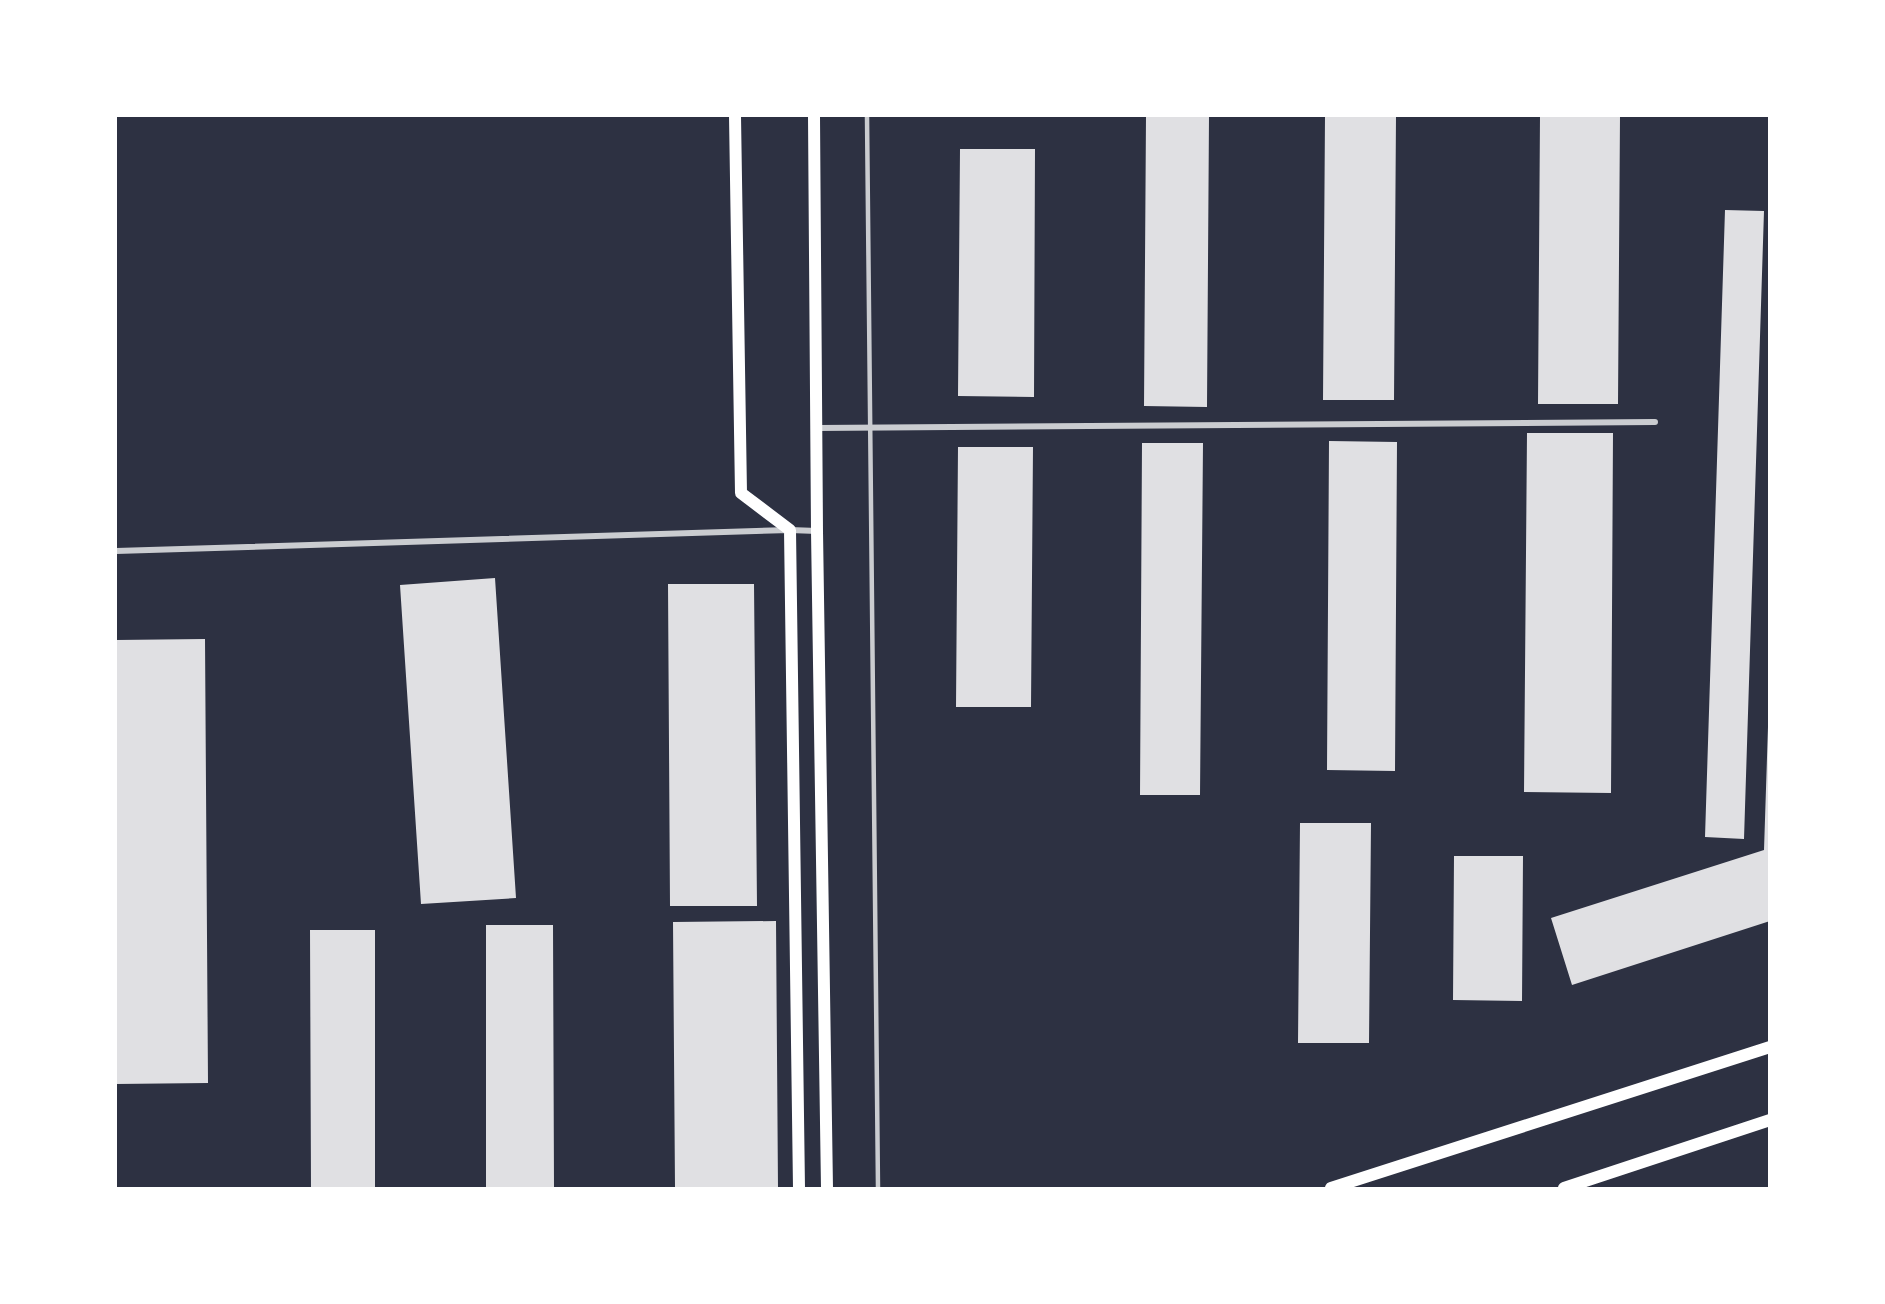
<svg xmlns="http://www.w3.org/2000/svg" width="1885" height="1304" font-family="'Fira Sans Condensed',sans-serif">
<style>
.building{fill:#e0e0e3}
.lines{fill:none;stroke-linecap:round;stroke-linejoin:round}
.service{stroke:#caccd0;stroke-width:4.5}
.minor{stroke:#caccd0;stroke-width:6}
.secondary{stroke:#fff;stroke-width:12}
</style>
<rect width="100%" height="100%" fill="#2d3142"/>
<path class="building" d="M1146,116H1209L1207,407L1144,406Z
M1325,116H1396L1394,400H1323Z
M1540,116H1620L1618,404H1538Z
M960,149H1035L1034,397L958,396Z
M1725,210L1764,211L1744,839L1705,837Z
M1527,433H1613L1611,793L1524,792Z
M1329,441L1397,442L1395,771L1327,770Z
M1142,443H1203L1200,795H1140Z
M958,447H1033L1031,707H956Z
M495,578L516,898L421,904L400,585Z
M668,584H754L757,906H670Z
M205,639L208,1083L116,1084V640Z
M1768,727H1770V921L1572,985L1551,918L1764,850Z
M1300,823H1371L1369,1043H1298Z
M1454,856H1523L1522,1001L1453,1000Z
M776,921L778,1188H675L673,922Z
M486,925H553L554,1188H486Z
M310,930H375V1188H311Z"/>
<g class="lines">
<path class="service" d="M867,116L878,1188"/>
<path class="minor" d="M818,428L1655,422
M116,551L790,530L817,531"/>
<path class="secondary" d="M735,116L741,493L790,530L799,1188
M814,116L817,531L827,1188
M1331,1188L1770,1047
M1564,1188L1770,1120"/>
</g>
<rect width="1885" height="1304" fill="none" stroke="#ffffff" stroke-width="234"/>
</svg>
